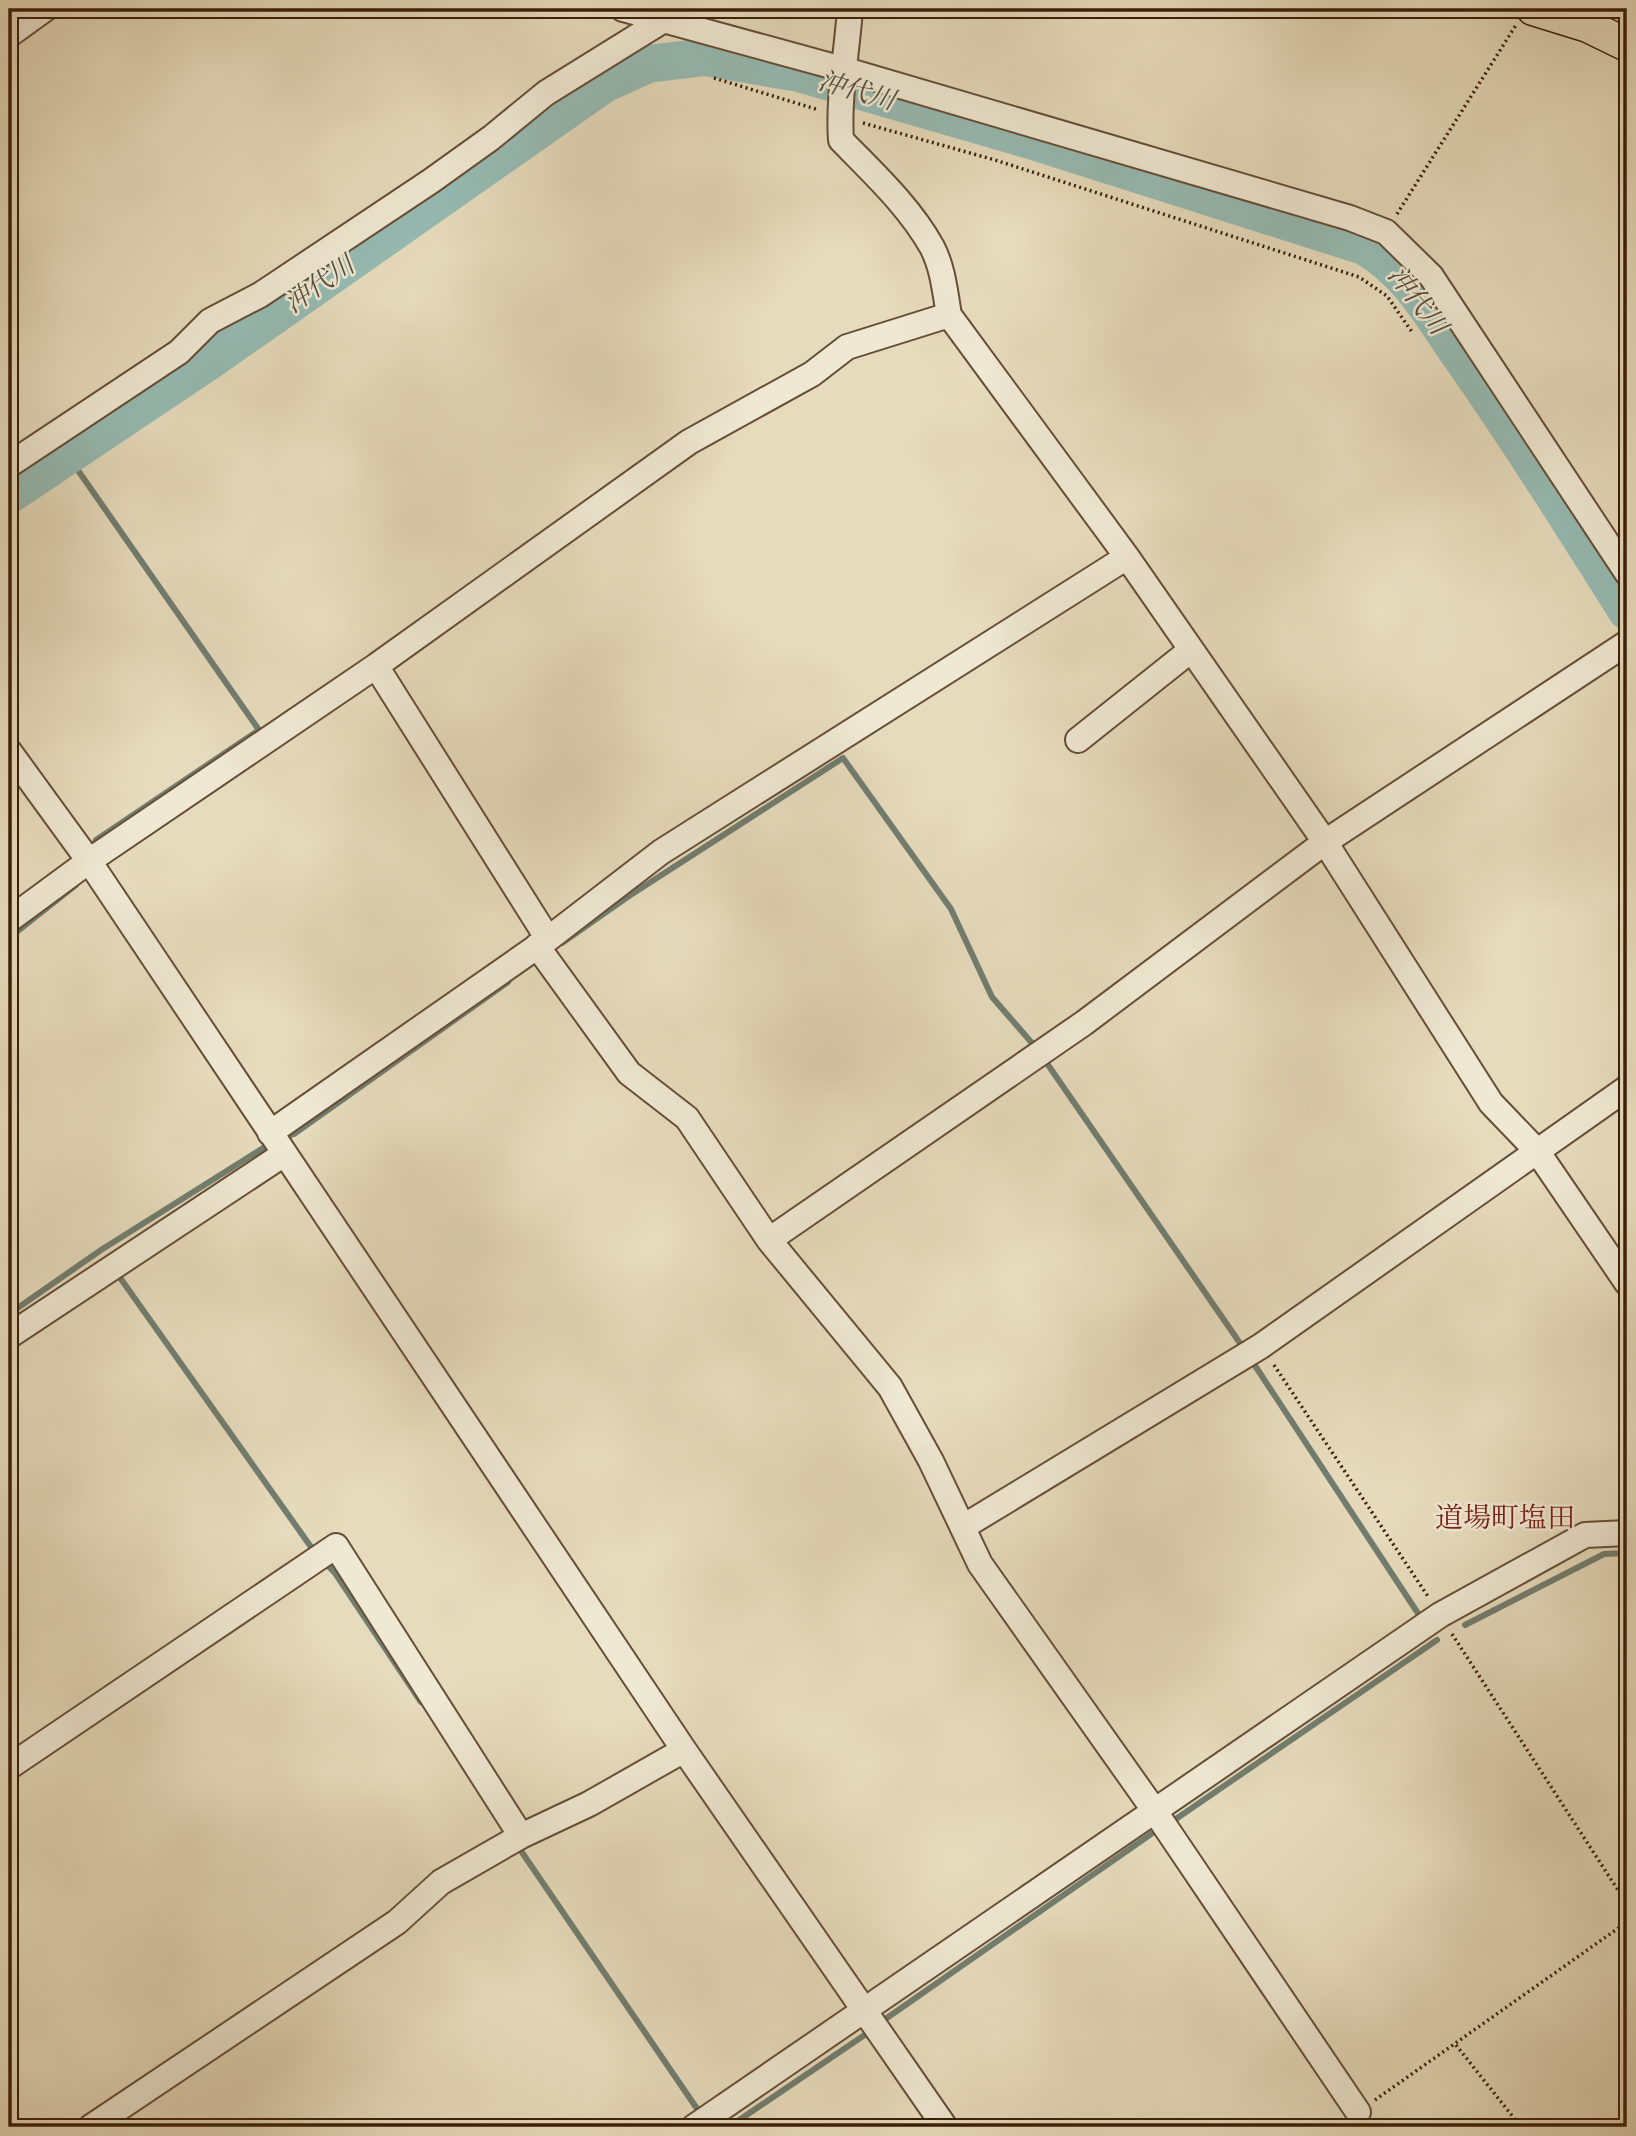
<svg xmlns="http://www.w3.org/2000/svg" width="1636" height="2136" font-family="'Libre Bodoni','Noto Serif JP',serif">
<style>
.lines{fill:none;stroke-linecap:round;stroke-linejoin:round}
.stream{stroke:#727d6f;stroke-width:6}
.river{stroke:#96bbb3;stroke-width:38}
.minor-casing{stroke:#664e36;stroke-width:28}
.major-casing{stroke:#3b1f0a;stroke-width:35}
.path{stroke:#3b1f0a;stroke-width:3.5;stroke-dasharray:2 3.5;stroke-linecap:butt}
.minor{stroke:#efe8d3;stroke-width:24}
.major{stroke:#e6dbbc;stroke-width:32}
.labels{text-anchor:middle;stroke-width:5;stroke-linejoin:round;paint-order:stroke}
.water-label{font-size:26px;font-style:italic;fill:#564e3d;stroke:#efe8d3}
.quarter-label{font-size:28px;fill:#7a1f14;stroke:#efe8d3}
</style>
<rect width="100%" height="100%" fill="#e6dbbc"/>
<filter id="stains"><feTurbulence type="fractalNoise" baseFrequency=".00286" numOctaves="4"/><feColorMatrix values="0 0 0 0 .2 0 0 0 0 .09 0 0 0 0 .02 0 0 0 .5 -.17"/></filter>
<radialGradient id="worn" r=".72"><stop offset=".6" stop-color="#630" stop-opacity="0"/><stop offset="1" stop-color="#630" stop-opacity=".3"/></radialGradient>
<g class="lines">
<path class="stream" d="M68,456L259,730L96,840L93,847
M9,938L76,885
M562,943L629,896L843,758L951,909L992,997L1038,1050
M1044,1059L1244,1349
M281,1139L294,1134L508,982
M116,1272L316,1554
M9,1314L101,1250L271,1143
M1250,1358L1423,1621
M324,1562L335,1573L421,1702
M1465,1625L1604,1554L1627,1553
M1170,1823L1437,1640
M517,1845L702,2116
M884,2020L1154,1832
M729,2127L866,2034"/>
<path class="river" d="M9,495L209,361L604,84L648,64L705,57L799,73L1030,140L1364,246C1410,272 1434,319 1464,361C1521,443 1574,527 1627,611"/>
<g class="minor-casing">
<path id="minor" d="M623,9L846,70L1350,218L1386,232L1431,276L1627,573
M850,9C847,52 838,97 841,140C874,174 909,206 932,247C943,268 945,292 949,315L1127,557L1325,842L1491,1103L1537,1151L1627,1283
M9,35L45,9
M9,465L179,352L210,321L260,295L431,181L491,138L546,93L662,21
M376,666L548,939
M1078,740L1191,650
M9,751L89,861L684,1750L945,2127
M9,920L89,861L376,666L689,442L812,374L847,347L949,315
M537,946L629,1073L687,1118L769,1240L890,1387L931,1461L980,1564L1154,1810L1358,2112
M270,1133L548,939L661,852L1127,557
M769,1240L1084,1023L1325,842L1627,643
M9,1336L284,1154
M963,1527L1261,1346L1627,1088
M9,1767L336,1546L521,1836
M91,2127L397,1922L441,1882L521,1836L589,1804L684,1750
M694,2127L1440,1615L1585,1535L1627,1533"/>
</g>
<g class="major-casing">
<path id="major" d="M1533,9L1588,26L1627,45"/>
</g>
<path class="path" d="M714,78L819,110
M863,123L995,160L1359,277L1387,296L1412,332
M1397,214L1516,25
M1274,1365L1429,1598
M1452,1634L1627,1904
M1456,2045L1521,2127
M1375,2100L1627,1922"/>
<use href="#minor" class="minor"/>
<use href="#major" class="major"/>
</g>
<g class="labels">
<g class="water-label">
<text transform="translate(857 90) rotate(16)" y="9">沖代川</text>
<text transform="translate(319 284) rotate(-35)" y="9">沖代川</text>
<text transform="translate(1418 300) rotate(52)" y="9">沖代川</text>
</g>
<g class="quarter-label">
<text x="1505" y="1527">道場町塩田</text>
</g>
</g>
<rect width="1636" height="2136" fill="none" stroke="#e6dbbc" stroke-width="35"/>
<rect x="10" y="10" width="1615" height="2115" fill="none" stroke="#3b1f0a" stroke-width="3.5"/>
<rect x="18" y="18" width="1601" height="2101" fill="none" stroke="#3b1f0a" stroke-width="2"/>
<rect width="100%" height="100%" filter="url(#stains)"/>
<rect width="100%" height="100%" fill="url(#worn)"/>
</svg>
